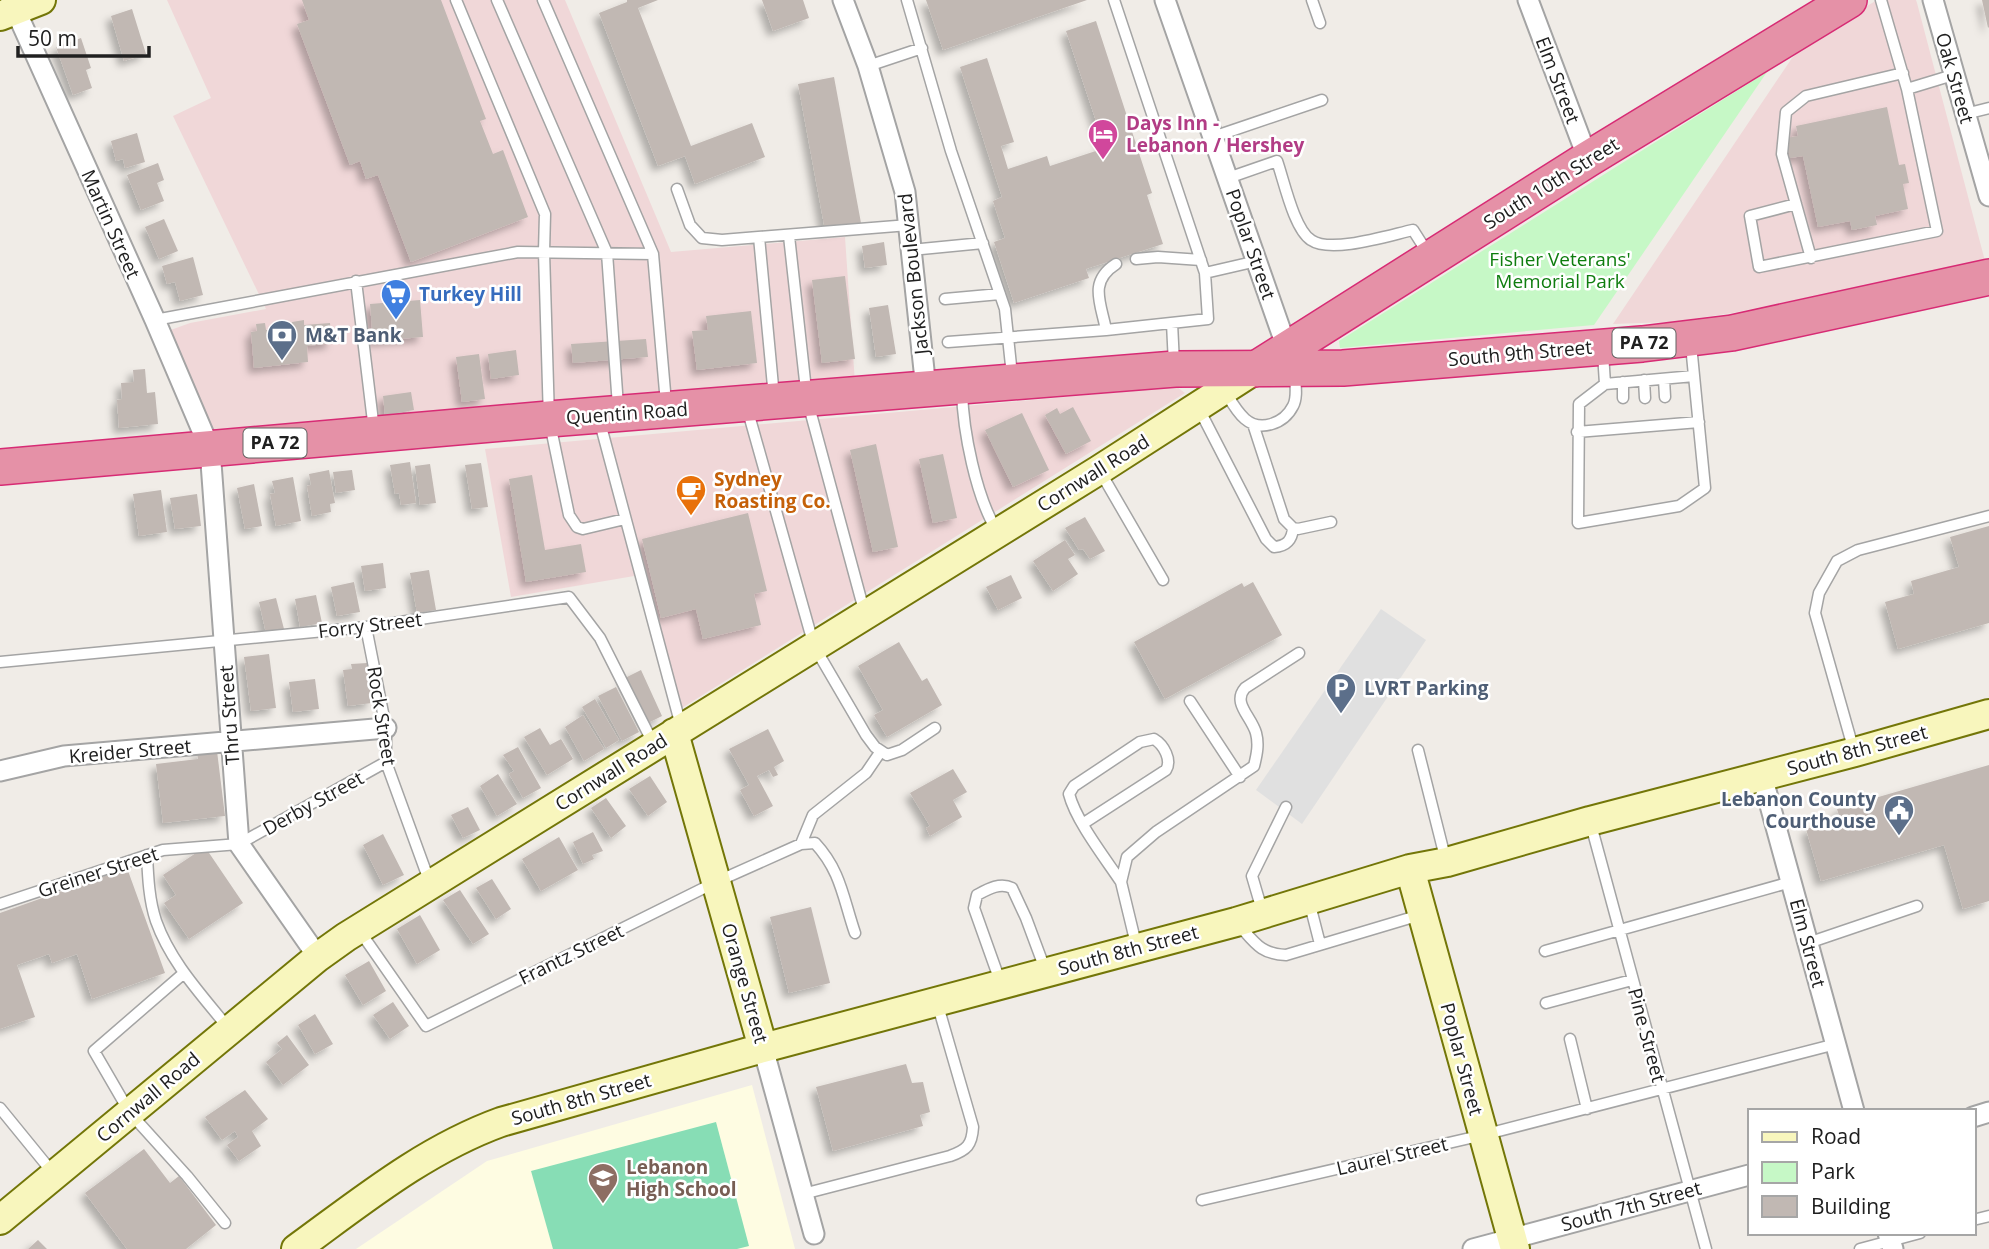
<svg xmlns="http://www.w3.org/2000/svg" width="1989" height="1249" font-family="'Open Sans',sans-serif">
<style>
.commercial{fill:#f0d7d8}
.education{fill:#fefce2}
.park{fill:#c6f8c6}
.pitch{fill:#87ddb5}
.parking{fill:#e0e0e0}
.building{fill:#c1b8b3;filter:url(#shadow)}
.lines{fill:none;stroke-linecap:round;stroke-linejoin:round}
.lane-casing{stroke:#a4a4a4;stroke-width:13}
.street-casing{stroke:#a4a4a4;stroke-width:23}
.secondary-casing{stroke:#737608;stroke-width:32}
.highway-casing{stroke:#d72b74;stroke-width:38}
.lane{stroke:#fff;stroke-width:10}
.street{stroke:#fff;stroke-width:19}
.secondary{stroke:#f8f6bd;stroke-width:28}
.highway{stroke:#e591a7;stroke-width:35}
.labels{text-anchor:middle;stroke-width:5;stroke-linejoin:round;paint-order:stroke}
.shield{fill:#fff;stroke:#636363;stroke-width:2}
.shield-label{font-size:18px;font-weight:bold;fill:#202020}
.street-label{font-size:19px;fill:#202020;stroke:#fff}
.hotel-label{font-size:19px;font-weight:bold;fill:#b23c85;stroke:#fff;text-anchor:start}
.park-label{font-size:19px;fill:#0f7d0f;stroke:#fff}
.shop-label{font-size:19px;font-weight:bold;fill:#366cbe;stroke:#fff;text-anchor:start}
.service-label{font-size:19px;font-weight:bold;fill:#4e5e75;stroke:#fff;text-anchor:start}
.food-label{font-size:19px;font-weight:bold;fill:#c56008;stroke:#fff;text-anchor:start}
.education-label{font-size:19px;font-weight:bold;fill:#785e54;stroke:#fff;text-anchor:start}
</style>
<defs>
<filter id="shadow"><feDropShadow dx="-5.5" dy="5.5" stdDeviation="3.5" flood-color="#0004"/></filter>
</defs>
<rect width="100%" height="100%" fill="#f0ece7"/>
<path class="commercial" d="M167,0H565L671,252L845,237L855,383L212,431L168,331L190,323L266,309L173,116L211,98Z
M1877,0H1916L1917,3L1985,261L1732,313L1671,322L1613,324L1792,58L1816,37Z
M1177,387L1185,393L677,711L640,575L511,597L485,449Z"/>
<path class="education" d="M752,1085L795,1249H356L487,1161Z"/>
<path class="park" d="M1767,72L1594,325L1340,348L1339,341Z"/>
<path class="pitch" d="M716,1122L749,1246L737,1249H553L531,1171Z"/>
<path class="parking" d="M1381,609L1426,640L1302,824L1256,790Z"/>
<path class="building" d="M302,0H441L486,119L480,121L493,154L503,150L528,217L411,262L378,175L366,179L360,161L350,165L297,24L309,20Z
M627,0H658L638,8L691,146L752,123L765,157L695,184L685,156L658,166L599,13L627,2Z
M762,0H803L809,18L773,31Z
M926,0H1087L943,50Z
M1982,0H1989V27L1988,28Z
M132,9L146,54L124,61L111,16Z
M1096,21L1152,193L1147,195L1163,244L1086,269L1089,278L1014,303L994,242L1005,238L993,201L1002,197L960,67L987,58L1014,142L1001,146L1008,169L1047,156L1050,166L1105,148L1066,31Z
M81,38L91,68L86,70L92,88L73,95L56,47Z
M834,77L861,223L825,230L798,84Z
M1887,107L1899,165L1905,164L1909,183L1903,184L1908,209L1875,216L1877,225L1852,230L1850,221L1818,227L1803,156L1790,158L1786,138L1798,136L1796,126Z
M137,133L145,162L125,168L123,159L116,161L111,141Z
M158,163L164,180L157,183L164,201L141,210L127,175Z
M164,219L178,251L159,259L145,227Z
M884,242L887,265L865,268L862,246Z
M193,257L203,295L180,301L175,282L167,284L162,266Z
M845,276L855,359L822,363L812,280Z
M420,300L423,337L373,341L370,304Z
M888,305L896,354L876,357L869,308Z
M751,311L757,363L697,370L692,331L708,330L706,316Z
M304,320V325L330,323L332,343L307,346L308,362L254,368L251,332L257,331L256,324L265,323L266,330L292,328V322Z
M646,339L648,357L573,363L571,344Z
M516,350L519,375L491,379L488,354Z
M479,354L485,399L462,402L456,357Z
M145,369L147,393L155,392L158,424L119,428L117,400L122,399L121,383L134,382L133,370Z
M411,392L414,410L385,415L383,396Z
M1073,407L1091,441L1066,454L1045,415L1057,408L1060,414Z
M1022,413L1049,470L1013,487L985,430Z
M876,444L898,547L873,552L850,450Z
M943,454L957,518L933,523L919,459Z
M410,462L416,503L401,505L399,493L395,494L390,465Z
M481,463L488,507L472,509L465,465Z
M430,464L436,503L420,505L415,466Z
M329,470L335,503L330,504L331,512L312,516L307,486L311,485L309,474Z
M352,470L355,490L336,493L333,472Z
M532,475L545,550L581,544L586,572L526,582L509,479Z
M293,477L301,521L276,526L270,494L275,493L272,481Z
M254,484L262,526L245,529L237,488Z
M161,490L167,532L139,536L133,494Z
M197,494L201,526L175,529L170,498Z
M748,513L767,591L754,594L761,625L703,639L696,609L661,618L642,539Z
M1085,517L1105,551L1090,559L1083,549L1079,550L1065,528Z
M1989,526V623L1898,649L1885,602L1914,594L1911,581L1959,567L1950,537Z
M1065,540L1075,555L1068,559L1078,574L1053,591L1033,561Z
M383,563L386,588L365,591L361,566Z
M429,570L436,610L417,613L410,573Z
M1011,575L1022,598L998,610L986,587Z
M354,582L360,612L337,616L331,587Z
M1253,582L1282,635L1165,699L1134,642L1242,583L1244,587Z
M316,595L322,623L300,627L295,599Z
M276,598L284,629L266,633L259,602Z
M899,642L922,681L927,678L942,705L887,737L874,715L883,710L858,666Z
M269,654L276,708L251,711L244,657Z
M367,663L372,703L348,706L343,670L352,669L351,664Z
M641,670L662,716L644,725L623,679Z
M315,679L319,709L293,712L289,682Z
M616,687L639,732L622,741L598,696Z
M595,699L619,740L606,748L582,707Z
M583,715L604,749L584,761L565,727Z
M540,728L550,745L561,739L573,759L547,775L524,737Z
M768,729L784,761L774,767L778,775L773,777L769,770L757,776L773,806L754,816L740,790L749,785L729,749Z
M518,747L541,788L523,798L509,774L514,771L503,755Z
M217,751L225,816L163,823L156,764L198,759L197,753Z
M1989,765V901L1963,909L1944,845L1821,881L1806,829L1840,819L1837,809Z
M953,769L967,792L953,800L962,817L930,836L926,828L930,826L910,793Z
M498,774L517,804L497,816L480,786Z
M650,776L667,802L648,816L629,789Z
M606,798L626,826L611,838L591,808Z
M468,807L480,830L463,838L451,815Z
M593,832L603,851L592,855L594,859L583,864L573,842Z
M383,834L404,875L383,885L363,845Z
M559,837L578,870L541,891L522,859Z
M205,847L243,903L189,939L164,903L176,895L163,875Z
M127,868L165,973L92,999L77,954L52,963L49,954L17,965L35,1017L0,1029V913Z
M492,879L511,909L496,919L476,888Z
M460,890L489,934L473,944L443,900Z
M811,907L830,983L789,993L770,917Z
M420,915L440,950L417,964L397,929Z
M369,961L386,991L363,1005L345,975Z
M393,1002L409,1026L390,1039L373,1015Z
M315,1014L333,1044L315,1054L298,1025Z
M287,1035L309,1065L283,1085L266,1062L282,1049L277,1043Z
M906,1064L912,1083L923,1082L930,1112L920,1115L923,1126L833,1151L816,1087Z
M245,1090L268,1119L252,1131L261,1146L239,1161L227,1145L238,1137L235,1131L222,1140L205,1117Z
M144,1149L170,1183L179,1176L216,1225L186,1249H127L85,1193Z
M38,1240L47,1249H28Z"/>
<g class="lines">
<g class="lane-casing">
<path id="lane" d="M456,0L545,214L544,252L549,419L569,515L577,527L583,529L625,519
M497,0L607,253L618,406
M543,0L653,254L666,403
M907,0L951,151L1005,309L1012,375
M1114,0L1205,273L1257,261
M1312,0L1320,23
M1881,0L1907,89
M868,66L922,48
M1965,114L1989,108
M1213,137L1322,100
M1228,178L1277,161C1284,181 1294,229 1311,240C1331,254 1390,235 1413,230L1427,252
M677,189L690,225L702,238L722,240L909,225
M1796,204L1750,216L1759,267L1937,231L1907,89L1953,75
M789,236L807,399L865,614
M759,237L774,397
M911,250L983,243
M1811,258L1782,154L1786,112L1806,96L1903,73
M1136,259L1158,257L1201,260
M356,281L374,430
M945,299L1000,294
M155,320L518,252L653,254
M1172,323L1174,364
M1106,330C1101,303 1088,282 1116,264
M948,342L1106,330L1208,319L1205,273
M1691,345L1705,488L1679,506L1578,523L1579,404L1605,384L1694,376
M1603,353L1605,384
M1664,379L1665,397
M1644,380L1645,398
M1623,382V398
M962,391C963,431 976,497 997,531
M1225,391C1231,401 1236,411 1245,419C1260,432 1284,424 1293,406C1298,397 1295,383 1295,373
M1198,407L1266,539L1274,547C1286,546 1292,541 1293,528
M747,408L814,646L866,735L875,747L887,755L902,750L935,728
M599,419L681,726
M1253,424L1284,519L1293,528L1298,529L1331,522
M1577,432L1699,422
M1101,473L1163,580
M366,627L386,728V762L430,883
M0,662L366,627L569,597L600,638L653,743
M1190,701L1240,777
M1418,750L1446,861
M1854,751L1815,613L1819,593L1837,561L1858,550L1989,516
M1084,823L1166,770C1172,760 1164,745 1154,739L1140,742L1074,786L1069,794C1076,821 1105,858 1121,882
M1591,825L1706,1249
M801,844L813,815L866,773L881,751
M147,855C148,877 149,900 156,921C171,963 202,995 229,1029
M1309,901L1320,944
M0,904L163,850L239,844L386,762
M1262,910L1252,876L1286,807
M1239,925C1255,943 1261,954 1286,955L1420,915
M359,930L426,1026L716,882L801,844L815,843C841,871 843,898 855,933
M1808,943L1917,906
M1136,944L1121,882L1127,857L1156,832L1254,766C1257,754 1259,744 1256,733C1251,716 1232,703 1245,688L1299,653
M1545,951L1791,882
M184,973L94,1051L130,1113L187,1176L225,1223
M1000,981L974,908L977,895C988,889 1000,882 1012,888L1026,918L1045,969
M1546,1003L1632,980
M1570,1039L1587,1109
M0,1108L53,1173
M803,1194L950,1156C967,1150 972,1145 973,1127L938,1006
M1202,1200L1483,1135L1836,1044
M1973,1220L1989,1216
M1860,1249L1920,1233"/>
</g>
<g class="street-casing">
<path id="street" d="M11,0L155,320L210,449L239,844L318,957
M843,0L868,66L905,192L926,389
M1165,0L1289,354
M1528,0L1588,159
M1933,0L1989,196
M0,771L64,756L386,728
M1762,776L1854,1111
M763,1048L814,1234
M1973,1117L1989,1112
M1888,1233L1893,1249
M1473,1249L1749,1175"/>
</g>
<g class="secondary-casing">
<path id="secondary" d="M0,16L41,0
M674,733L763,1048
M1410,869L1515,1249
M0,1220L318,957L346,937L1099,470L1256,369
M296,1249C362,1201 424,1150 501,1122L763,1048L1236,922L1410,869L1447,862L1590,821L1855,752L1989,714"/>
</g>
<g class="highway-casing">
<path id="highway" d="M1256,369L1588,159L1849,0
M0,467L549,419L1175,369L1343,368L1642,344L1732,333L1989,277"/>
</g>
<use href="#lane" class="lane"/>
<use href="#street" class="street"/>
<use href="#secondary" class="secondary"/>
<use href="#highway" class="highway"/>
</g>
<defs>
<g id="hotel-pin" transform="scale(1.575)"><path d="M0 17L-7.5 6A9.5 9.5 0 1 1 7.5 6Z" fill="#d1479c" stroke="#fff"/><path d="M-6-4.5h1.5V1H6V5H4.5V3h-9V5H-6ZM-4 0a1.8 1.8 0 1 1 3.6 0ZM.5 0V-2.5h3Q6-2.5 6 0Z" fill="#fff"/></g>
<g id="supermarket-pin" transform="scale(1.575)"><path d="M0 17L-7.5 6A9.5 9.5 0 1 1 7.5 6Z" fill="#3f7fe0" stroke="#fff"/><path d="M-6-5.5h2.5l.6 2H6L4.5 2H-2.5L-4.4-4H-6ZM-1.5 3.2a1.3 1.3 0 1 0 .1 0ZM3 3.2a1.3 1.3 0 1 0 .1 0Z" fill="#fff"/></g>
<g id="bank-pin" transform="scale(1.575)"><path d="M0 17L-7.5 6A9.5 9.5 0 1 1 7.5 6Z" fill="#5c6f8a" stroke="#fff"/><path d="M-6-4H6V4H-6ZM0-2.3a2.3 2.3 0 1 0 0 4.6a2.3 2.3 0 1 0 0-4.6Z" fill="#fff"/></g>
<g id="cafe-pin" transform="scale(1.575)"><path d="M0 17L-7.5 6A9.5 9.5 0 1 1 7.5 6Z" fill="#e8710a" stroke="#fff"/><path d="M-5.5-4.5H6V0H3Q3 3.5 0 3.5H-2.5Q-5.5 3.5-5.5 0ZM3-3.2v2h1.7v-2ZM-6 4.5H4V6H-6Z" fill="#fff"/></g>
<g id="parking-pin" transform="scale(1.575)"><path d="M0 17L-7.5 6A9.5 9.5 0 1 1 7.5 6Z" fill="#5c6f8a" stroke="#fff"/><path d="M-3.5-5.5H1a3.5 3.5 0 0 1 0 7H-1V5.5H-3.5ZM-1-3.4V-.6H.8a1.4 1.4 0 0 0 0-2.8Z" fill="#fff"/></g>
<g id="civic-pin" transform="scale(1.575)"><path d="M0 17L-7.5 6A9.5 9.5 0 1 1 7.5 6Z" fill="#5c6f8a" stroke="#fff"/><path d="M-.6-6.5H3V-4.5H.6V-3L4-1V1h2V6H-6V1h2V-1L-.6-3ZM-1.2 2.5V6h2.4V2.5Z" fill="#fff"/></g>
<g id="school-pin" transform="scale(1.575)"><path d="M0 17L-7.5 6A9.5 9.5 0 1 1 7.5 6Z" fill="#8d6e63" stroke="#fff"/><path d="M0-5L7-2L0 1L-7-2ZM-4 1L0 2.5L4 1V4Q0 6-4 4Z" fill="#fff"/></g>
</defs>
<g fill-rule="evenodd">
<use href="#hotel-pin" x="1103" y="134"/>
<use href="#supermarket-pin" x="396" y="294"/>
<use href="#bank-pin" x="282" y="335"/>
<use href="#cafe-pin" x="691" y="490"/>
<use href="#parking-pin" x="1341" y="688"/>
<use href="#civic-pin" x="1899" y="810"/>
<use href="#school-pin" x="603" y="1178"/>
</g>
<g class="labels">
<g class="shield">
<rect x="1612.5" y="328.5" width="63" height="29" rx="5"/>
<rect x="243.5" y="428.5" width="63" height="29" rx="5"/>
</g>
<g class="shield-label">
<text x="1644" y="349">PA 72</text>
<text x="275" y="449">PA 72</text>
</g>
<g class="street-label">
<text transform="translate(1955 78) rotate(74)" y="7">Oak Street</text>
<text transform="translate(1558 80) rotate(69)" y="7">Elm Street</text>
<text transform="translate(1551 183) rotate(-32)" y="7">South 10th Street</text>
<text transform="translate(111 224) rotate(66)" y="7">Martin Street</text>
<text transform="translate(1251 244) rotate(71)" y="7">Poplar Street</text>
<text transform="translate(913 274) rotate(-96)" y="7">Jackson Boulevard</text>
<text transform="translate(1520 353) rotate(-5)" y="7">South 9th Street</text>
<text transform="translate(627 413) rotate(-4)" y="7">Quentin Road</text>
<text transform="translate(1093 473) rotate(-32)" y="7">Cornwall Road</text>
<text transform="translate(370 625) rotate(-7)" y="7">Forry Street</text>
<text transform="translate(229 715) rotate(-94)" y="7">Thru Street</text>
<text transform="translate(382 716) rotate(81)" y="7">Rock Street</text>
<text transform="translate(1857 750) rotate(-15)" y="7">South 8th Street</text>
<text transform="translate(130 751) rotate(-5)" y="7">Kreider Street</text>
<text transform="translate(611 772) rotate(-32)" y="7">Cornwall Road</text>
<text transform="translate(313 803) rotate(-29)" y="7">Derby Street</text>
<text transform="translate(98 872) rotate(-18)" y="7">Greiner Street</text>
<text transform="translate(1808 943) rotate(75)" y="7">Elm Street</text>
<text transform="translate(1128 950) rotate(-15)" y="7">South 8th Street</text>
<text transform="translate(571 954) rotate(-26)" y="7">Frantz Street</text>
<text transform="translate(745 983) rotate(74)" y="7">Orange Street</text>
<text transform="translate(1647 1035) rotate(75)" y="7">Pine Street</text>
<text transform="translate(1462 1059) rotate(75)" y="7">Poplar Street</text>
<text transform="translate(148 1097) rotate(-40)" y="7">Cornwall Road</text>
<text transform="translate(581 1099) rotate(-16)" y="7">South 8th Street</text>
<text transform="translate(1392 1156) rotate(-13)" y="7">Laurel Street</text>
<text transform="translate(1631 1206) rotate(-15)" y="7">South 7th Street</text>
</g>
<g class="hotel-label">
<text x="1126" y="130">Days Inn -<tspan x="1126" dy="22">Lebanon / Hershey</tspan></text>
</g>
<g class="park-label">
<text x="1560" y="266">Fisher Veterans'<tspan x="1560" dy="22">Memorial Park</tspan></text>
</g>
<g class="shop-label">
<text x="419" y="301">Turkey Hill</text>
</g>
<g class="service-label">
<text x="305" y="342">M&amp;T Bank</text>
<text x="1364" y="695">LVRT Parking</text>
<text x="1876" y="806" text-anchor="end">Lebanon County<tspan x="1876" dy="22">Courthouse</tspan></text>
</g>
<g class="food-label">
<text x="714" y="486">Sydney<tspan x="714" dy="22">Roasting Co.</tspan></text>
</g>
<g class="education-label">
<text x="626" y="1174">Lebanon<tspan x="626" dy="22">High School</tspan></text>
</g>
</g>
<rect x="1748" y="1109" width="228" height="126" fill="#ffffff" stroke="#a6a6a6" stroke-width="2"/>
<rect x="1762" y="1132" width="35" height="10" fill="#f8f6bd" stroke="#a6a6a6" stroke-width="2"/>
<text x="1811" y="1144" font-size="21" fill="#202020">Road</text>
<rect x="1762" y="1162" width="35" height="21" fill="#c6f8c6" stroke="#a6a6a6" stroke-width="2"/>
<text x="1811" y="1179" font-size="21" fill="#202020">Park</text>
<rect x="1762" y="1196" width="35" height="21" fill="#c1b8b3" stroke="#a6a6a6" stroke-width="2"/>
<text x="1811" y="1214" font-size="21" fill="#202020">Building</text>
<path d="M18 46v10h131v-10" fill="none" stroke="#202020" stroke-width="3.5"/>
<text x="28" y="46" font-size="21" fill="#202020" stroke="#ffffff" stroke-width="5" paint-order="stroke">50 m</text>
</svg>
